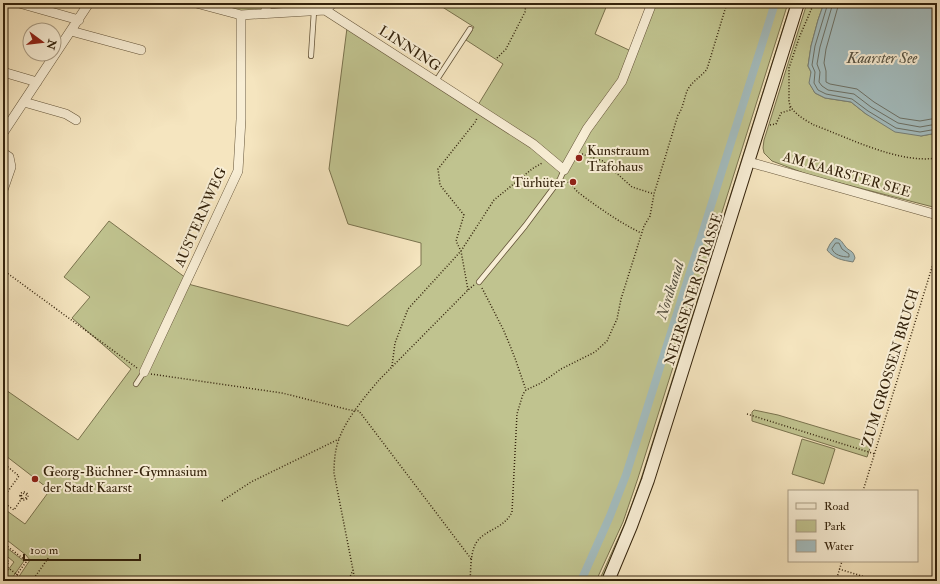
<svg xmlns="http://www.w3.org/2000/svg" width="940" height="584" font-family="'IM FELL Double Pica',serif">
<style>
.green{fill:#c0c38f;stroke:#7a734e}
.water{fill:#a3bcbe;stroke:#777f77}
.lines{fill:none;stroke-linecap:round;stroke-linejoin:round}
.shore{stroke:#6c7065;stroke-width:1}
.canal{stroke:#a3bcbe;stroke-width:8}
.lane-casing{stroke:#645439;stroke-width:6}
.street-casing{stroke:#645439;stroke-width:10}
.secondary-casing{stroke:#34230c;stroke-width:14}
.path{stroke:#34230c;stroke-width:1.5;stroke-dasharray:1 2;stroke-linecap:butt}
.lane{stroke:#f8eed5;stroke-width:4.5}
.street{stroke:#f8eed5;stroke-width:9}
.secondary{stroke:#f8eed5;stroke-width:12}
.poi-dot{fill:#8f2418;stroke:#f8eed5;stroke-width:1.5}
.labels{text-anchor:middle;stroke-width:4;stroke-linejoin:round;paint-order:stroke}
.street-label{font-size:14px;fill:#34230c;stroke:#f8eed5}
.poi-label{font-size:14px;fill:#34230c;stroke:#f8eed5;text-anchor:start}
.water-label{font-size:15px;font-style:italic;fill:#555141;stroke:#f8eed5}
</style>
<rect width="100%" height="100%" fill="#f5e5bf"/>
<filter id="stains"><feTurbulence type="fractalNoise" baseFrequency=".005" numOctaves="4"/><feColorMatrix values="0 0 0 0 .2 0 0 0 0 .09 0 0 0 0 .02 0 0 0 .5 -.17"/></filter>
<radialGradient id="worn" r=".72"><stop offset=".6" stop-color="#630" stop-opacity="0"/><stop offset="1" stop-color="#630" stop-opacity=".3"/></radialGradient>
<path class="green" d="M228,3H263L261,10L239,11L226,8Z
M436,3H603L607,5L595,34L631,51L620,79L589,131L624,82L654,3H788L638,478L623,522L596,581H16L30,560L26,555L3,537V508L25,524L50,490L6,456V446L3,443V388L78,440L131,369L72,318L90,297L64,277L109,221L186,278L188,284L348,326L421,265V243L348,224L329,169L347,28L478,105L503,64L466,40L474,27Z
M791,3H794L644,480L603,581H599L625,523L641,479Z
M807,3H824L818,20L811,46L808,66L811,72L810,84L815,93L825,98L851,102L866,114L921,136L937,133V208L809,175L772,161L764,153L763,148L764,140Z
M754,410L778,415L868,442L870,448L867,457L752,421V412Z
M802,439L835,449L824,484L792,474Z
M3,545L24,561L10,581H3V577L14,562L3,553Z"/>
<path class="water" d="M824,3H937V133L921,136L895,132L866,114L851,102L825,98L815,93L809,83L811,72L808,66L811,46L818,20Z
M835,238C842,240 841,241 845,246C849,252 853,249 855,258L853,262C842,260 834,259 827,250L830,244Z"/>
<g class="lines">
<path class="shore" d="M828,3L815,46L812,65L815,72L814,83L818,90L826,94L852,99L868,111L896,128L920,132L937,129
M833,3L820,47L817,64L820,72L819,82L822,86L828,90L854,94L871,107L898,123L920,127L937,124
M839,3L826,49L824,63L826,71V82L830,84L857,89L874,102L900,118L920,121L937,118
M836,243H839L842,249L849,254V257C842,257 834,255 832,249Z"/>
<path class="canal" d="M581,581L610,516L626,475L775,3"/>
<g class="lane-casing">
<path id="lane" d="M311,56L314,11
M436,81L470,29
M479,282L525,226L560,179L564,170
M136,384L144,372"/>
</g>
<g class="street-casing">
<path id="street" d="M19,3L79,20
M196,3L241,15L325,10L533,144L564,170L587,129L622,81L652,3
M266,3V14
M325,10L333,3
M71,31L141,50
M3,72L37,82
M24,102L66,114L76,120
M3,133L89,3
M3,153L9,157L11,167L3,190
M749,162L937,215
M144,372L238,171L241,119V15"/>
</g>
<g class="secondary-casing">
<path id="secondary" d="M608,581L631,526L648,480L798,3"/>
</g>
<path class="path" d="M814,3L799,38L789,68V101C790,112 805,120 814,125C849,138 899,164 937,158
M497,58L506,49L525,12L526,3
M770,125L776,124L781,113L790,110V105
M582,154L603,161L632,187L654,194
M565,181C571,182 574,189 579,193C599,208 619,222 641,233
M3,270L137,368
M482,288L504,331L515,358L526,390
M468,290L461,251L456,241L464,215L440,185L438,169L476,121L477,117
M392,366L395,343L408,309L461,251L494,200L532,169L542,163
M151,374L282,393L350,410L359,411L472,560
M747,414L875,454
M3,463L19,476L3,498
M3,489L7,492
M863,491L937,251
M20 496a4 4 0 1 1 8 0a4 4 0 1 1-8 0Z
M21.5 496a2.5 2.5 0 1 1 5 0a2.5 2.5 0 1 1-5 0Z
M222,501L251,482L339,439
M3,502L14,510L22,498
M3,543L25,560L26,562L12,581
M3,557L9,562L6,566L25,581
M839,569L878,581
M353,570L355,581
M32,581L49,557
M347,581L350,577L353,570L334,473C334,462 335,449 339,439C346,419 366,395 380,379L468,290L474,285
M470,581C471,569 470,554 476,543C485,529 504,529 512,512L517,414L523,394L526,390L541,383L561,369L595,352L607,341L617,319L621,299L644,226L650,216L654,194L678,115C683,108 684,99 687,91C691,82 701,77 707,69L727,3
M836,581L842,561"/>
<use href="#lane" class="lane"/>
<use href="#street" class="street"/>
<use href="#secondary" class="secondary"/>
</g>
<g class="poi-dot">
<circle cx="579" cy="158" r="4"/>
<circle cx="573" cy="182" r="4"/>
<circle cx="35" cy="479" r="4"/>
</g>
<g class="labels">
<g class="street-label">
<text transform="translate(410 48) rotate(33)" y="5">LINNING</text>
<text transform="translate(847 174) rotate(16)" y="5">AM KAARSTER SEE</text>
<text transform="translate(200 217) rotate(-66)" y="5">AUSTERNWEG</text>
<text transform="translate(693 289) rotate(-72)" y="5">NEERSENER STRASSE</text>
<text transform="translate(890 368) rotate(-73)" y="5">ZUM GROSSEN BRUCH</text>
</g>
<g class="poi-label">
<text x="587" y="155">Kunstraum<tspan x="587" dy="16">Trafohaus</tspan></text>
<text x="565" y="187" text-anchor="end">Türhüter</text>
<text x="43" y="476">Georg-Büchner-Gymnasium<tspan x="43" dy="16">der Stadt Kaarst</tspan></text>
</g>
<g class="water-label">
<text x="882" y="63">Kaarster See</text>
<text transform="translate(670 290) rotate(-72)" y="5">Nordkanal</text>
</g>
</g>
<rect width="940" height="584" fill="none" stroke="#f5e5bf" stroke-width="16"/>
<rect x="4" y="4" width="932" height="576" fill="none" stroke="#34230c" stroke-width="2"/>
<rect x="8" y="8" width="924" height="568" fill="none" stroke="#34230c"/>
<rect x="788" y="490" width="130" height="72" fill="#f8eed5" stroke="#aa9d85"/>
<rect x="796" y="503" width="20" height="6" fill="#f8eed5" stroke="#aa9d85"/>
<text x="824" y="510" font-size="12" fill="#34230c">Road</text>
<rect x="796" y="520" width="20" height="12" fill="#c0c38f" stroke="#aa9d85"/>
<text x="824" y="530" font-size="12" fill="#34230c">Park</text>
<rect x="796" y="540" width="20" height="12" fill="#a3bcbe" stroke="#aa9d85"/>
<text x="824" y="550" font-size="12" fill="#34230c">Water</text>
<g transform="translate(42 42) rotate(105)"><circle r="19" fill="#f8eed5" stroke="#aa9d85"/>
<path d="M0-3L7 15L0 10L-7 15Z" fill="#8f2418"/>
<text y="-6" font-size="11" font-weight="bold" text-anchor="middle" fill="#34230c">N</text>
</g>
<path d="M24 554v6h116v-6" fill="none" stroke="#34230c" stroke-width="2"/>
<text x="30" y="554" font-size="12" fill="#34230c" stroke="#f8eed5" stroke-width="3" paint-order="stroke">100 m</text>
<rect width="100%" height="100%" filter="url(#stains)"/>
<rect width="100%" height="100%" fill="url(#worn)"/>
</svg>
